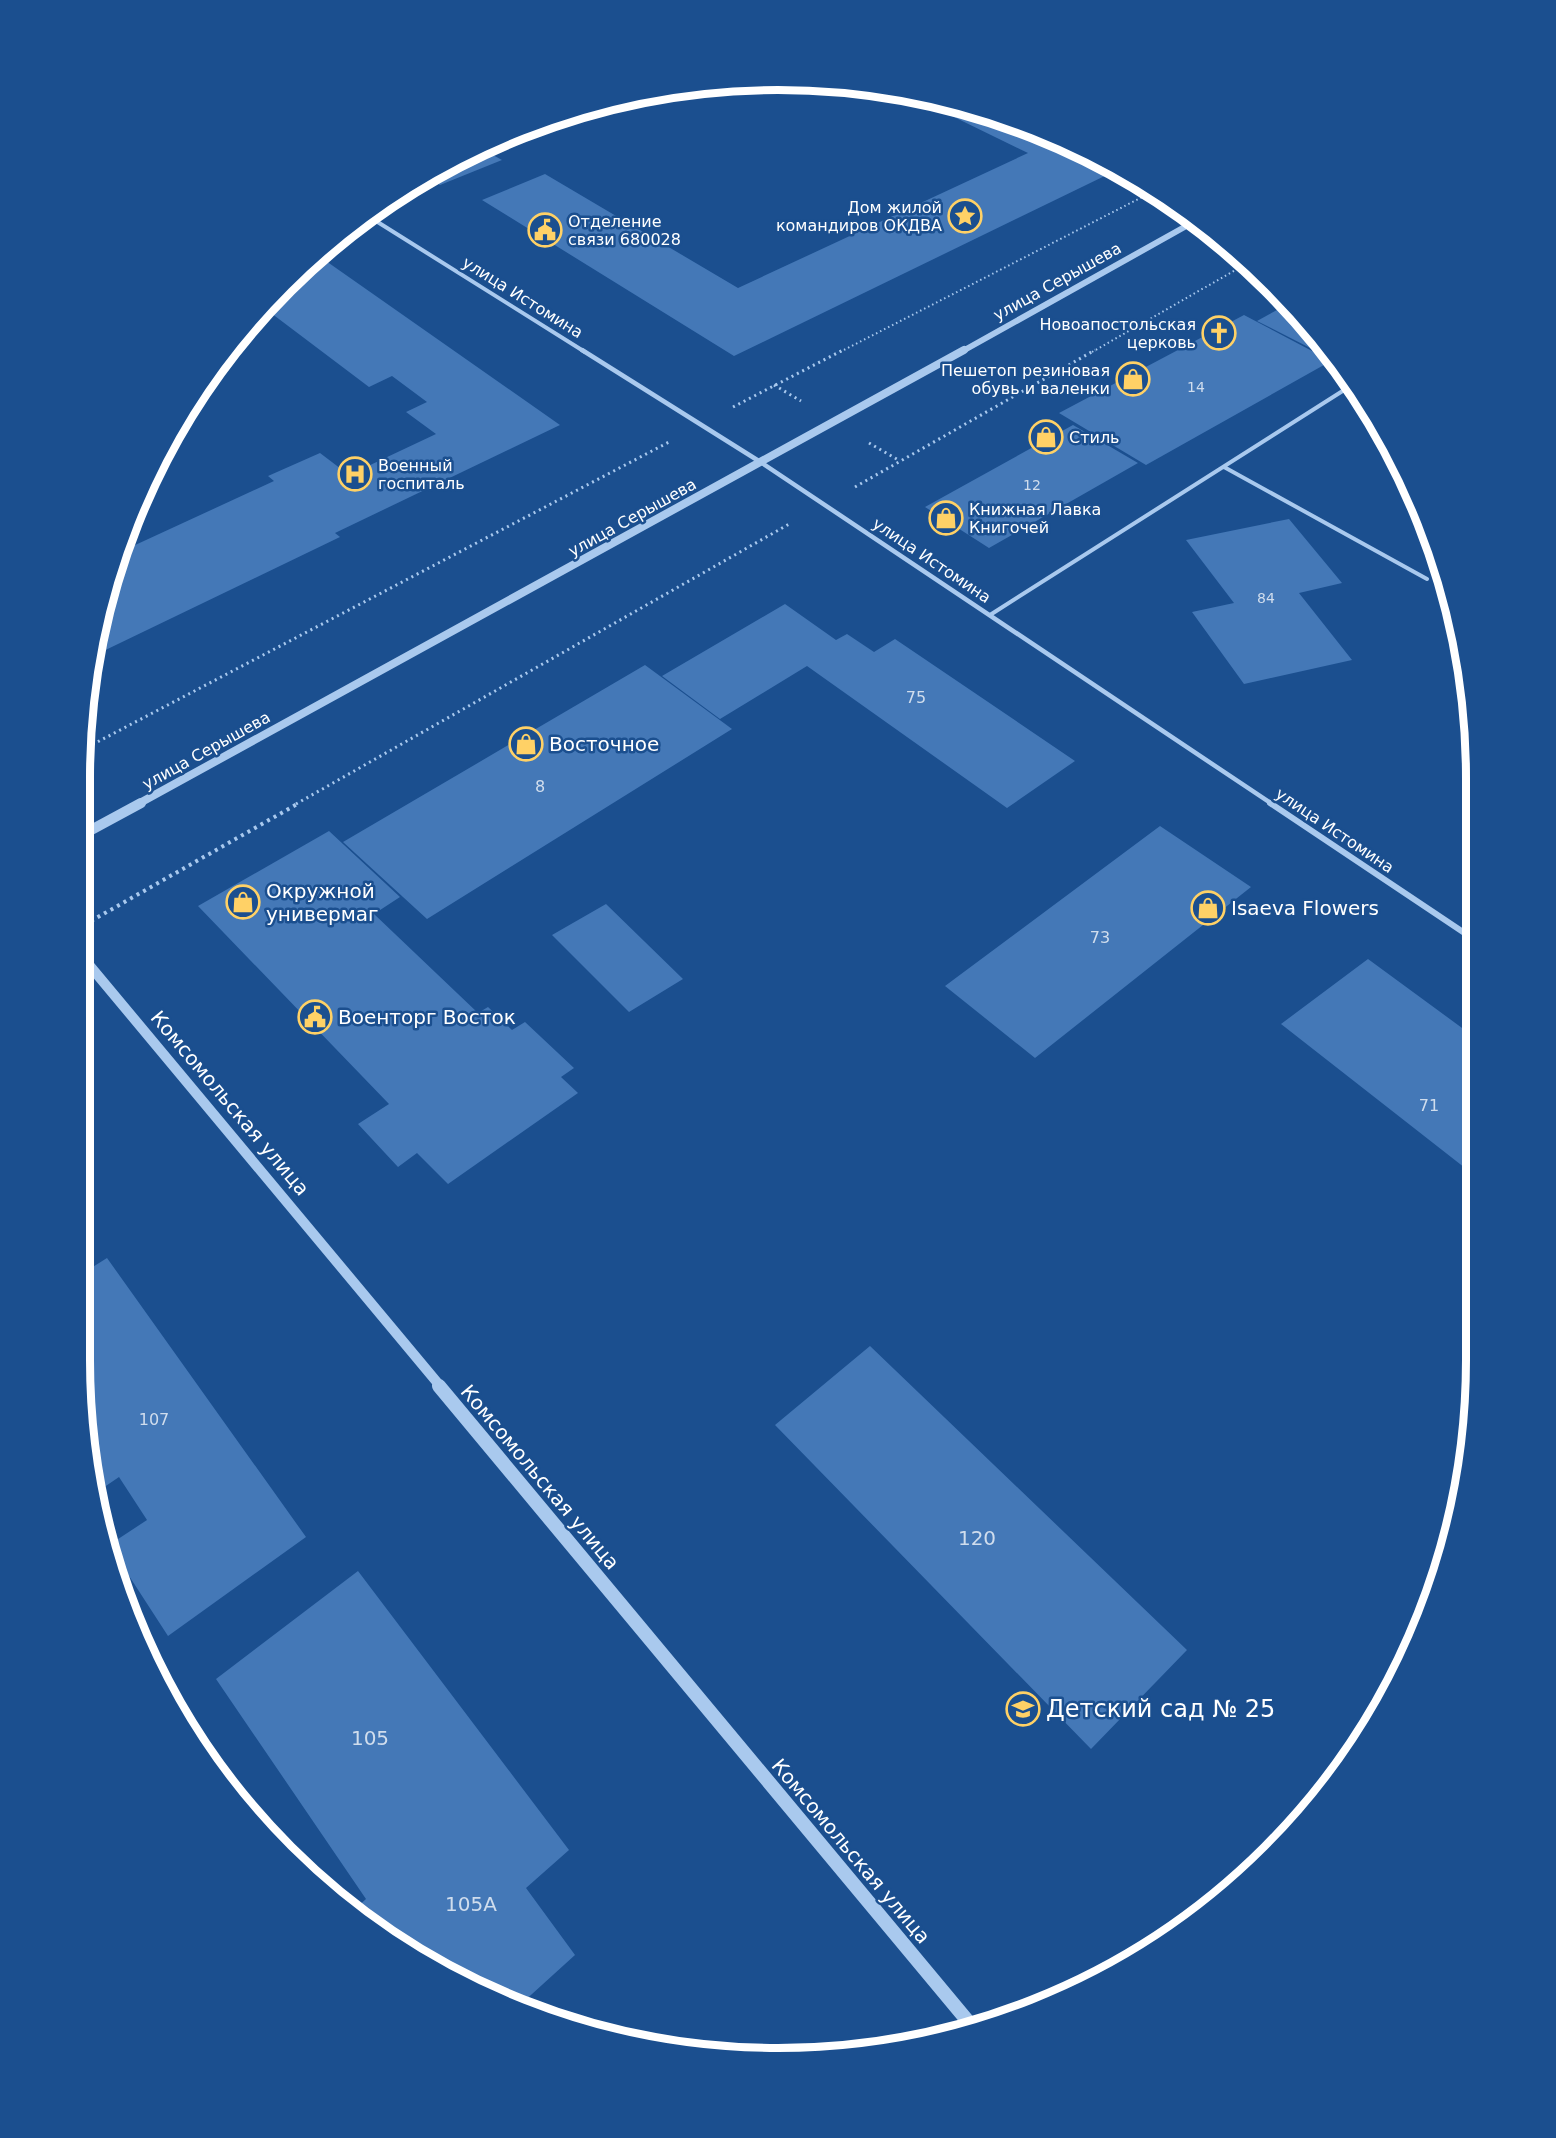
<svg xmlns="http://www.w3.org/2000/svg" width="1556" height="2138" font-family="'DejaVu Sans',sans-serif">
<style>
.building{fill:#4478b7}
.lines{fill:none;stroke-linecap:round;stroke-linejoin:round}
.path-far2{stroke:#a9c9ee;stroke-width:2;stroke-dasharray:1.5 3;stroke-linecap:butt}
.path-far1{stroke:#a9c9ee;stroke-width:3;stroke-dasharray:2 4;stroke-linecap:butt}
.path{stroke:#a9c9ee;stroke-width:4;stroke-dasharray:3 4.5;stroke-linecap:butt}
.service{stroke:#a9c9ee;stroke-width:4}
.minor-far2{stroke:#a9c9ee;stroke-width:4}
.minor-far1{stroke:#a9c9ee;stroke-width:4.5}
.minor{stroke:#a9c9ee;stroke-width:6}
.tertiary-far3{stroke:#a9c9ee;stroke-width:6}
.tertiary-far2{stroke:#a9c9ee;stroke-width:8}
.tertiary-far1{stroke:#a9c9ee;stroke-width:10}
.tertiary{stroke:#a9c9ee;stroke-width:14}
.labels{text-anchor:middle;stroke-width:5;stroke-linejoin:round;paint-order:stroke}
.far-number-label{font-size:14px;fill:#d0dded}
.far-poi-label{font-size:16px;fill:#fff;stroke:#1b4f8f;text-anchor:start}
.far-street-label{font-size:16px;fill:#fff;stroke:#1b4f8f}
.number-label{font-size:16px;fill:#d0dded}
.poi-label{font-size:20px;fill:#fff;stroke:#1b4f8f;text-anchor:start}
.street-label{font-size:20px;fill:#fff;stroke:#1b4f8f}
.near-number-label{font-size:20px;fill:#d0dded}
.near-poi-label{font-size:24px;fill:#fff;stroke:#1b4f8f;text-anchor:start}
.rim{fill:none;stroke:#fff;stroke-width:8}
</style>
<rect width="100%" height="100%" fill="#1b4f8f"/>
<path class="building" d="M909,95L959,103L1087,152L1117,170L734,356L482,200L545,174L738,288L1028,153Z
M482,149L502,160L440,185L425,176Z
M316,254L560,425L335,533L340,537L91,657L93,641L120,552L274,481L268,476L320,453L349,475L436,434L406,412L427,402L392,376L369,387L263,307Z
M1288,304L1303,318L1325,348L1318,352L1257,321Z
M1244,315L1331,361L1146,465L1059,413Z
M1359,396L1372,413L1373,415L1349,402Z
M1073,425L1138,463L989,548L925,507Z
M1289,519L1342,583L1299,593L1352,660L1244,684L1192,612L1234,603L1186,540Z
M785,604L836,640L847,634L874,652L895,639L1075,761L1007,808L807,666L720,719L662,676Z
M645,665L732,729L427,919L343,842Z
M1160,826L1251,887L1035,1058L945,986Z
M329,831L400,897L374,914L478,1013L488,1007L512,1030L525,1022L574,1068L561,1077L578,1093L448,1184L417,1153L398,1167L358,1124L389,1104L198,906Z
M606,904L683,979L629,1012L552,935Z
M1368,959L1473,1036L1474,1175L1281,1024Z
M107,1258L306,1537L168,1636L109,1545L147,1520L119,1477L97,1492L80,1360V1275Z
M870,1346L1187,1650L1091,1749L775,1425Z
M358,1571L569,1850L526,1888L575,1955L521,2004L469,1987L354,1910L366,1899L216,1679Z"/>
<g class="lines">
<path class="path-far2" d="M840,352L1152,192
M1092,352L1246,264"/>
<path class="path-far1" d="M774,385L801,401
M733,407L843,350
M869,443L900,461
M855,487L1095,350
M82,750L669,442
M296,804L791,523"/>
<path class="path" d="M91,921L299,803"/>
<path class="service" d="M1224,467L1427,579
M990,615L1352,385"/>
<path class="minor-far2" d="M368,216L585,352"/>
<path class="minor-far1" d="M582,350L762,463L1272,804"/>
<path class="minor" d="M1270,803L1472,938"/>
<path class="tertiary-far3" d="M961,352L1197,220"/>
<path class="tertiary-far2" d="M138,804L964,350"/>
<path class="tertiary-far1" d="M80,836L141,803
M80,954L441,1387"/>
<path class="tertiary" d="M439,1386L971,2025"/>
</g>
<defs>
<g id="sight-ring" transform="scale(1.725)"><circle r="9.5" fill="#1b4f8f" stroke="#ffd166" stroke-width="1.5"/><path d="M0-6L1.8-2.2L6-1.7L2.9 1.2L3.7 5.4L0 3.3L-3.7 5.4L-2.9 1.2L-6-1.7L-1.8-2.2Z" fill="#ffd166"/></g>
<g id="civic-ring" transform="scale(1.725)"><circle r="9.5" fill="#1b4f8f" stroke="#ffd166" stroke-width="1.5"/><path d="M-.6-6.5H3V-4.5H.6V-3L4-1V1h2V6H-6V1h2V-1L-.6-3ZM-1.2 2.5V6h2.4V2.5Z" fill="#ffd166"/></g>
<g id="church-ring" transform="scale(1.725)"><circle r="9.5" fill="#1b4f8f" stroke="#ffd166" stroke-width="1.5"/><path d="M-1.2-6h2.4v3.5h3.3v2.4h-3.3V6h-2.4V-.1h-3.3v-2.4h3.3Z" fill="#ffd166"/></g>
<g id="shop-ring" transform="scale(1.725)"><circle r="9.5" fill="#1b4f8f" stroke="#ffd166" stroke-width="1.5"/><path d="M-5-2.5h2.3a2.7 3.5 0 0 1 5.4 0H5L5.5 6h-11ZM-1.5-2.5h3a1.5 2.3 0 0 0-3 0Z" fill="#ffd166"/></g>
<g id="hospital-ring" transform="scale(1.725)"><circle r="9.5" fill="#1b4f8f" stroke="#ffd166" stroke-width="1.5"/><path d="M-5-5h3v3.5h4V-5h3V5h-3V1.5h-4V5h-3Z" fill="#ffd166"/></g>
<g id="school-ring" transform="scale(1.725)"><circle r="9.5" fill="#1b4f8f" stroke="#ffd166" stroke-width="1.5"/><path d="M0-5L7-2L0 1L-7-2ZM-4 1L0 2.5L4 1V4Q0 6-4 4Z" fill="#ffd166"/></g>
</defs>
<g fill-rule="evenodd">
<use href="#sight-ring" x="965" y="216"/>
<use href="#civic-ring" x="545" y="230"/>
<use href="#church-ring" x="1219" y="333"/>
<use href="#shop-ring" x="1133" y="379"/>
<use href="#shop-ring" x="1046" y="437"/>
<use href="#hospital-ring" x="355" y="474"/>
<use href="#shop-ring" x="946" y="518"/>
<use href="#shop-ring" x="526" y="744"/>
<use href="#shop-ring" x="243" y="902"/>
<use href="#shop-ring" x="1208" y="908"/>
<use href="#civic-ring" x="315" y="1017"/>
<use href="#school-ring" x="1023" y="1709"/>
</g>
<g class="labels">
<g class="far-number-label">
<text x="1196" y="392">14</text>
<text x="1032" y="490">12</text>
<text x="1266" y="603">84</text>
</g>
<g class="far-poi-label">
<text x="942" y="213" text-anchor="end">Дом жилой<tspan x="942" dy="18">командиров ОКДВА</tspan></text>
<text x="568" y="227">Отделение<tspan x="568" dy="18">связи 680028</tspan></text>
<text x="1196" y="330" text-anchor="end">Новоапостольская<tspan x="1196" dy="18">церковь</tspan></text>
<text x="1110" y="376" text-anchor="end">Пешетоп резиновая<tspan x="1110" dy="18">обувь и валенки</tspan></text>
<text x="1069" y="443">Стиль</text>
<text x="378" y="471">Военный<tspan x="378" dy="18">госпиталь</tspan></text>
<text x="969" y="515">Книжная Лавка<tspan x="969" dy="18">Книгочей</tspan></text>
</g>
<g class="far-street-label">
<text transform="translate(1057 281) rotate(-29)" y="6">улица Серышева</text>
<text transform="translate(523 297) rotate(32)" y="6">улица Истомина</text>
<text transform="translate(632 517) rotate(-29)" y="6">улица Серышева</text>
<text transform="translate(932 560) rotate(34)" y="6">улица Истомина</text>
<text transform="translate(206 750) rotate(-29)" y="6">улица Серышева</text>
<text transform="translate(1335 830) rotate(34)" y="6">улица Истомина</text>
</g>
<g class="number-label">
<text x="916" y="703">75</text>
<text x="540" y="792">8</text>
<text x="1100" y="943">73</text>
<text x="1429" y="1111">71</text>
<text x="154" y="1425">107</text>
</g>
<g class="poi-label">
<text x="549" y="751">Восточное</text>
<text x="266" y="898">Окружной<tspan x="266" dy="23">универмаг</tspan></text>
<text x="1231" y="915">Isaeva Flowers</text>
<text x="338" y="1024">Военторг Восток</text>
</g>
<g class="street-label">
<text transform="translate(230 1103) rotate(50)" y="7">Комсомольская улица</text>
<text transform="translate(540 1477) rotate(50)" y="7">Комсомольская улица</text>
<text transform="translate(851 1851) rotate(50)" y="7">Комсомольская улица</text>
</g>
<g class="near-number-label">
<text x="977" y="1545">120</text>
<text x="370" y="1745">105</text>
<text x="471" y="1911">105А</text>
</g>
<g class="near-poi-label">
<text x="1046" y="1717">Детский сад № 25</text>
</g>
</g>
<path d="M0 0H1556V2138H0ZM778 90H778A688 688 0 0 1 1466 778V1360A688 688 0 0 1 778 2048H778A688 688 0 0 1 90 1360V778A688 688 0 0 1 778 90Z" fill="#1b4f8f" fill-rule="evenodd"/>
<path class="rim" d="M778 90H778A688 688 0 0 1 1466 778V1360A688 688 0 0 1 778 2048H778A688 688 0 0 1 90 1360V778A688 688 0 0 1 778 90Z"/>
</svg>
